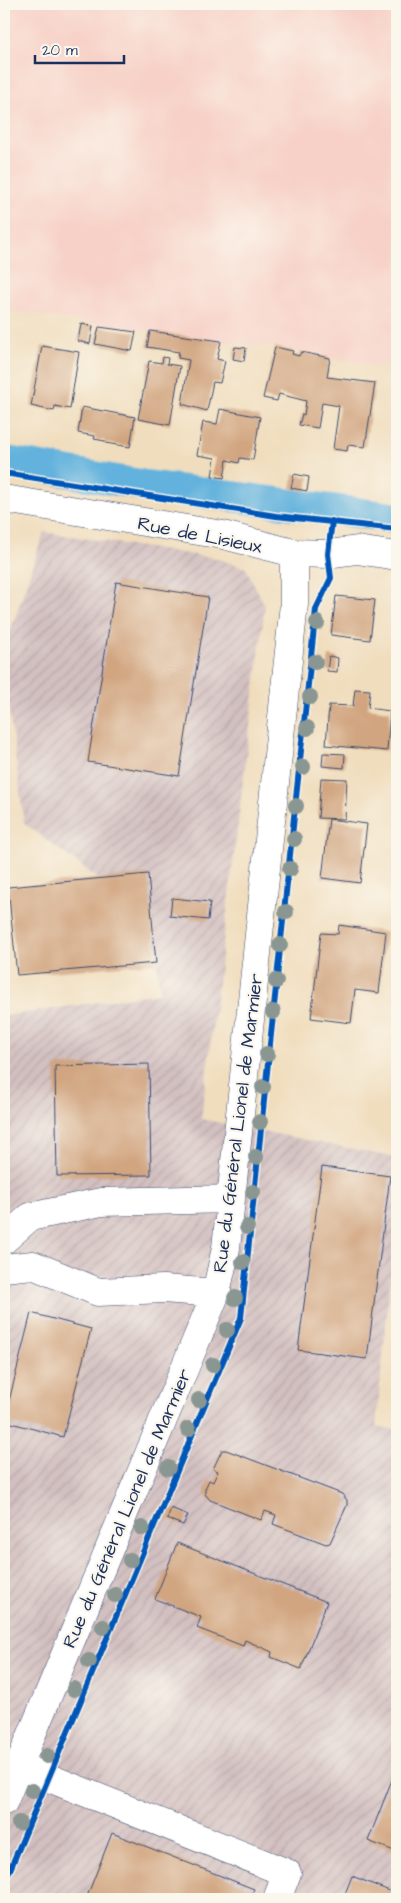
<svg xmlns="http://www.w3.org/2000/svg" width="401" height="1903" font-family="'Architects Daughter',sans-serif">
<style>
.built{fill:#f7d1c7}
.industrial{fill:url(#industrial-furrows)}
.lines{fill:none;stroke-linecap:round;stroke-linejoin:round}
.canal{stroke:#63b2dd;stroke-width:31}
.building{fill:#d1a580}
.minor-casing{stroke:#3b496c;stroke-width:29}
.minor{stroke:#fff;stroke-width:28}
.cycleway-casing{stroke:#fbf7ec;stroke-width:9}
.cycleway{stroke:#0057b8;stroke-width:6}
.tree{fill:#8a9692}
.labels{text-anchor:middle;stroke-width:4.5;stroke-linejoin:round;paint-order:stroke}
.street-label{font-size:19px;fill:#1b2f5e;stroke:#fbf7ec}
</style>
<defs>
<pattern id="industrial-furrows" width="10" height="10" patternUnits="userSpaceOnUse" patternTransform="scale(1.25)"><rect width="10" height="10" fill="#d2bfc0"/><path d="M-1 1l2-2M0 10L10 0M9 11l2-2" fill="none" stroke="#b4a4a7"/></pattern>
</defs>
<rect width="100%" height="100%" fill="#fbf7ec"/>
<filter id="ink" filterUnits="userSpaceOnUse"><feTurbulence type="fractalNoise" baseFrequency=".02" numOctaves="2"/><feDisplacementMap in="SourceGraphic" scale="10" xChannelSelector="R" yChannelSelector="G"/><feConvolveMatrix kernelMatrix="1 2 1 2 8 2 1 2 1" color-interpolation-filters="sRGB"/></filter>
<filter id="wash" filterUnits="userSpaceOnUse"><feTurbulence type="fractalNoise" baseFrequency=".0096" numOctaves="4" result="noise"/><feDisplacementMap in="SourceGraphic" scale="20" xChannelSelector="R" yChannelSelector="G"/><feGaussianBlur stdDeviation="1.12" result="paint"/><feColorMatrix in="noise" values="0 0 0 0 0 0 0 0 0 0 0 0 0 0 0 0 0 1.4 0 .05"/><feComposite in="paint" operator="in"/></filter>
<g filter="url(#wash)">
<rect width="100%" height="100%" fill="#f0ddbd"/>
<path class="built" d="M4,4H397V370L275,347L194,338L4,310Z"/>
<path class="industrial" d="M44,532L215,558L246,568L265,606L201,1119L397,1158V1212L376,1426L397,1430V1899H4V1016L160,993L152,919L24,823L4,670V650Z"/>
<g class="lines">
<path class="canal" d="M4,461L143,485L397,518"/>
</g>
<g id="blocks">
<path class="building" d="M81,324L93,326L90,344L78,341Z
M99,327L136,332L132,351L95,344Z
M150,331L221,341L217,359L225,361L220,383L213,382L207,411L182,404L189,360L178,358L179,352L147,347Z
M42,346L79,352L70,409L55,406L54,411L31,406Z
M235,347L246,348L244,361L233,359Z
M275,347L293,351L292,354L299,356L301,352L330,358L327,377L375,383L365,447L348,445L347,451L333,449L339,406L322,403L318,428L299,425L302,414L304,415L306,401L279,394L277,401L263,398Z
M163,357L168,358L167,364L180,366L170,425L138,419L149,361L162,363Z
M82,407L135,417L130,447L105,443V441L94,439L95,436L78,433Z
M220,409L260,417L253,460L240,458L239,463L227,460L224,478L212,476L215,458L197,455L203,422L217,424Z
M294,474L309,477L307,491L291,488Z
M116,582L208,597L179,776L88,762Z
M336,596L375,600L370,640L331,635Z
M329,656L338,658L337,672L327,671Z
M355,689L370,690L368,708L390,711L387,751L326,745L329,705L353,706Z
M323,753L345,754L344,768L322,766Z
M321,778L347,779L345,819L318,818Z
M329,819L367,824L360,883L322,878Z
M148,874L156,963L17,975L8,887Z
M172,898L210,902L208,920L170,916Z
M339,925L386,932L379,993L355,990L351,1023L311,1018L321,933L338,934Z
M149,1064L151,1175L57,1176L55,1066Z
M322,1167L390,1176L367,1359L298,1350Z
M31,1313L91,1329L63,1437L4,1421Z
M222,1450H226L342,1494L347,1500V1505L330,1543L326,1544L273,1524L276,1515L265,1511L261,1520L210,1500L205,1494V1489L209,1480L213,1482L218,1471L213,1469Z
M171,1508L188,1515L183,1525L167,1519Z
M177,1543L327,1602L301,1669L271,1657L272,1652L245,1640L243,1646L197,1628L201,1617L155,1599Z
M397,1767V1852L368,1841Z
M112,1833L254,1889L250,1899H86Z
M352,1876L397,1894V1899H343Z"/>
</g>
</g>
<g filter="url(#ink)">
<use href="#blocks" fill-opacity="0" stroke="#3b496c" stroke-width="1"/>
<g class="lines">
<g class="minor-casing">
<path id="minor" d="M4,499L223,535L294,553L328,554L357,550L397,556
M4,1240L30,1217L101,1202L231,1199
M4,1268L33,1265L98,1292L163,1289L216,1293
M19,1766L287,1873L277,1899
M4,1801L216,1293L226,1248L231,1199L294,604V553"/>
</g>
<use href="#minor" class="minor"/>
<g class="cycleway-casing">
<path id="cycleway" d="M4,473L276,516L397,529
M4,1884L241,1318L316,609L331,578L328,554L332,521"/>
</g>
<use href="#cycleway" class="cycleway"/>
</g>
<g class="tree">
<circle cx="317" cy="623" r="8"/>
<circle cx="315" cy="662" r="8"/>
<circle cx="310" cy="697" r="8"/>
<circle cx="307" cy="728" r="8"/>
<circle cx="303" cy="767" r="8"/>
<circle cx="296" cy="806" r="8"/>
<circle cx="294" cy="839" r="8"/>
<circle cx="290" cy="869" r="8"/>
<circle cx="286" cy="912" r="8"/>
<circle cx="280" cy="945" r="8"/>
<circle cx="276" cy="981" r="8"/>
<circle cx="273" cy="1012" r="8"/>
<circle cx="267" cy="1054" r="8"/>
<circle cx="263" cy="1087" r="8"/>
<circle cx="260" cy="1122" r="8"/>
<circle cx="256" cy="1157" r="8"/>
<circle cx="253" cy="1192" r="8"/>
<circle cx="247" cy="1227" r="8"/>
<circle cx="243" cy="1262" r="8"/>
<circle cx="235" cy="1298" r="8"/>
<circle cx="227" cy="1330" r="8"/>
<circle cx="213" cy="1365" r="8"/>
<circle cx="199" cy="1400" r="8"/>
<circle cx="188" cy="1429" r="8"/>
<circle cx="168" cy="1468" r="8"/>
<circle cx="142" cy="1528" r="8"/>
<circle cx="130" cy="1560" r="8"/>
<circle cx="115" cy="1595" r="8"/>
<circle cx="103" cy="1627" r="8"/>
<circle cx="89" cy="1661" r="8"/>
<circle cx="74" cy="1689" r="8"/>
<circle cx="47" cy="1756" r="8"/>
<circle cx="32" cy="1791" r="8"/>
<circle cx="19" cy="1823" r="8"/>
</g>
</g>
<g class="labels">
<g class="street-label">
<text transform="translate(200 534) rotate(11)" y="7">Rue de Lisieux</text>
<text transform="translate(237 1123) rotate(-83)" y="7">Rue du Général Lionel de Marmier</text>
<text transform="translate(126 1508) rotate(-67)" y="7">Rue du Général Lionel de Marmier</text>
</g>
</g>
<rect width="401" height="1903" fill="none" stroke="#fbf7ec" stroke-width="20"/>
<path d="M35 55v8h89v-8" fill="none" stroke="#1b2f5e" stroke-width="2.5"/>
<text x="42" y="55" font-size="15" fill="#1b2f5e" stroke="#fbf7ec" stroke-width="4" paint-order="stroke">20 m</text>
</svg>
